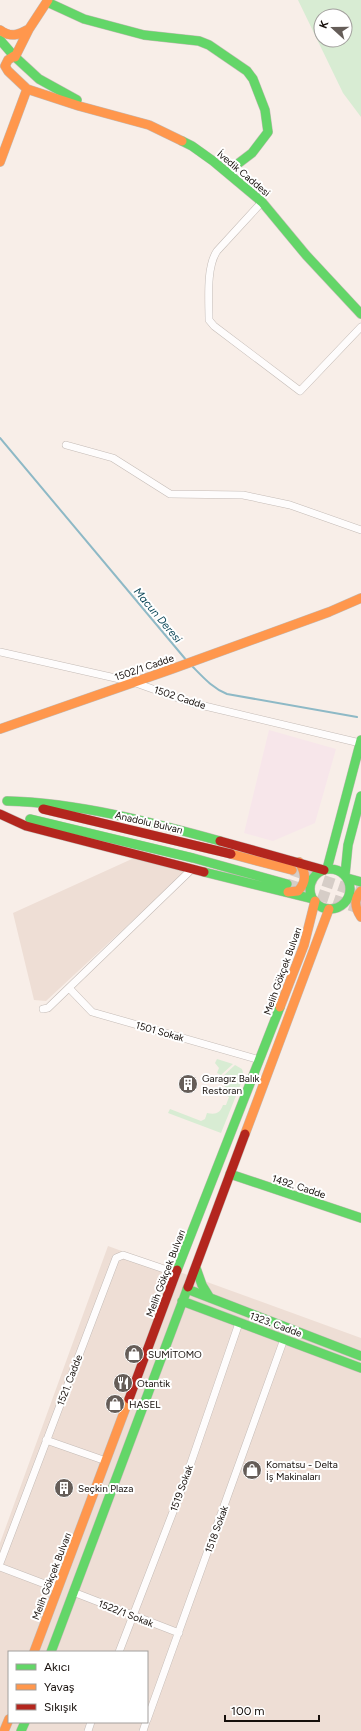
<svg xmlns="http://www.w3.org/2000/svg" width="361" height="1731" font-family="Figtree,sans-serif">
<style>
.commercial{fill:#f7e6ea}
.industrial{fill:#eeded5;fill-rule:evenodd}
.green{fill:#d8ecd3;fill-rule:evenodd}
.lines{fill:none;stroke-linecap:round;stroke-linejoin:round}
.stream{stroke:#8eb9c6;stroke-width:2}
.primary-tunnel{stroke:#d6cdc7;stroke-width:11;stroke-dasharray:11 5.5;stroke-linecap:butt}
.street-casing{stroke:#c4bbb6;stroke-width:8}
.fast-casing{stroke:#c4bbb6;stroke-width:10}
.slow-casing{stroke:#c4bbb6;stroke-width:10}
.jam-casing{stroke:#c4bbb6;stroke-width:10}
.street{stroke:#fefcfc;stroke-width:7}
.fast{stroke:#63d668;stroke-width:9}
.slow{stroke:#ff974d;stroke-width:9}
.jam{stroke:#b3261e;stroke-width:9}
.labels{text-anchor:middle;stroke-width:4;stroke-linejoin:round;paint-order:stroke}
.street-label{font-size:10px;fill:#160f0b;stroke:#fff}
.poi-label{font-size:10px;fill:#160f0b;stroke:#fff;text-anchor:start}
.water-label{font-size:11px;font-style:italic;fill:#0e4859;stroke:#fff}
</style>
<rect width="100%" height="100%" fill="#f8eee8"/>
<path class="commercial" d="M269,730L336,749L315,823L273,841L244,833Z"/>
<path class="industrial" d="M134,858L186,871L46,1001L34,1000L13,913Z
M108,1246L361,1338V1731H0V1543ZM9,1652H147V1722H9Z"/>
<path class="green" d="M298,0H361V117L343,93ZM321,16H345V40H321Z
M217,1059L233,1064L221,1075L217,1073L219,1068L215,1063Z
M235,1065L242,1069L244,1076L221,1133L168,1113L170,1109L201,1121L205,1119L207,1113C216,1115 220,1113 223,1105H226L229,1097L225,1095L226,1088L224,1085L225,1081L222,1077Z"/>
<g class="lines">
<path class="stream" d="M0,438L187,661
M191,665C202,676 212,688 227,694L357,717"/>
<path class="primary-tunnel" d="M292,870L361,893
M287,884L361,909"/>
<g class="street-casing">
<path id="street" d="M262,202L217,251C206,267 209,300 209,320L214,326L300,391L361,327
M66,445L113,458L170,494L243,495L290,505L361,530
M0,652L133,682L192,703L360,743
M69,988L92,1012L260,1060
M43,1009L48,1008L192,869
M46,1440L106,1461
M0,1563L116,1258L123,1255L176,1273
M0,1567L58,1589
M73,1592L179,1633
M119,1652L183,1486L239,1323
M147,1720L284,1339
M88,1731L91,1722
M143,1731L146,1722"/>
</g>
<g class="fast-casing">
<path id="fast" d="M47,2L84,19L144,35L199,41L209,45L247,71L253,79L265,110L268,132L252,153L227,172
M0,40L14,56L39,79L77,100
M182,141L192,146L213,161L262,202L306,255L361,314
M7,801C79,803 151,822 220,841
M30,819L193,858L287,884
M327,869L361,740
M310 889a20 20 0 1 1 40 0a20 20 0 1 1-40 0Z
M204,872L313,899
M345,875L348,845L361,796
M347,878L361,882
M230,1174L361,1218
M196,1268L202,1285L210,1298
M177,1270L280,1007
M187,1289L361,1356
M182,1301L361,1368
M51,1652L188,1287
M21,1731L25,1722"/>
</g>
<g class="slow-casing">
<path id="slow" d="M0,30C11,38 18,35 29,29
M14,56L8,60L5,66L8,71L27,89L79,106L149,125L182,141
M15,57L29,29L48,0
M0,162L27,89
M0,729L172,669L329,612L361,598
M231,854L292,870
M361,891C353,900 355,908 361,917
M288,892L298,891C307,881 306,873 299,862
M280,1007L304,945L315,901
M245,1134L329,909
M34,1652L129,1399
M4,1731L9,1719"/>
</g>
<g class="jam-casing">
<path id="jam" d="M43,809L231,854
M0,814L26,826L204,872
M220,841L324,870
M188,1287L245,1134
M129,1399L177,1270"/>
</g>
<use href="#street" class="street"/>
<use href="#fast" class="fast"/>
<use href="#slow" class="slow"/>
<use href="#jam" class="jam"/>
</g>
<defs>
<g id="building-disc" transform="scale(1)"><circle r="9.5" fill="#655d58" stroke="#fff"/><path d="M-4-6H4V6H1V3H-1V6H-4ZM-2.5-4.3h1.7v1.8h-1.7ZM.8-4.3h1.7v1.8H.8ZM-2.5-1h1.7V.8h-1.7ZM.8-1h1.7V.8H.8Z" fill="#fff"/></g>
<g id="shop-disc" transform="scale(1)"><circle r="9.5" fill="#655d58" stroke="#fff"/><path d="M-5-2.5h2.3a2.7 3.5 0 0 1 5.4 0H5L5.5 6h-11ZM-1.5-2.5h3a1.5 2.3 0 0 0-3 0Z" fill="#fff"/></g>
<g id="restaurant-disc" transform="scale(1)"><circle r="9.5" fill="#655d58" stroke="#fff"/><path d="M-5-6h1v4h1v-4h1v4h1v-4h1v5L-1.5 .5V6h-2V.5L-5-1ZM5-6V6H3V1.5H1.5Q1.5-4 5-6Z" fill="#fff"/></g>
</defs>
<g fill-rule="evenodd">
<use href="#building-disc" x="188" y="1084"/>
<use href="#shop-disc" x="134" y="1354"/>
<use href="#restaurant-disc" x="123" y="1383"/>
<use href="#shop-disc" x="115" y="1404"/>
<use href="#shop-disc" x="252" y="1470"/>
<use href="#building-disc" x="64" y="1488"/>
</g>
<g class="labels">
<g class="street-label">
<text transform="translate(244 173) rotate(40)" y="4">İvedik Caddesi</text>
<text transform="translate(144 667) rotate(-19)" y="4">1502/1 Cadde</text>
<text transform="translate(180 697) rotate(18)" y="4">1502 Cadde</text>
<text transform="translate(149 822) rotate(13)" y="4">Anadolu Bulvarı</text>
<text transform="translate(282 971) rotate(-70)" y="4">Melih Gökçek Bulvarı</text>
<text transform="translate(160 1031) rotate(16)" y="4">1501 Sokak</text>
<text transform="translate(299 1186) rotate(18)" y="4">1492. Cadde</text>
<text transform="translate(165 1273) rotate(-69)" y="4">Melih Gökçek Bulvarı</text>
<text transform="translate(276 1324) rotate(20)" y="4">1323. Cadde</text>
<text transform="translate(69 1380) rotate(-69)" y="4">1521. Cadde</text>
<text transform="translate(181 1488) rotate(-70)" y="4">1519 Sokak</text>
<text transform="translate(216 1529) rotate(-70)" y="4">1518 Sokak</text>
<text transform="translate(51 1576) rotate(-69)" y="4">Melih Gökçek Bulvarı</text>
<text transform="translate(126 1613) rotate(21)" y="4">1522/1 Sokak</text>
</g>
<g class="poi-label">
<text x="202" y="1082">Garagız Balık<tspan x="202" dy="12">Restoran</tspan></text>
<text x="148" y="1358">SUMİTOMO</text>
<text x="137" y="1387">Otantik</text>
<text x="129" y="1408">HASEL</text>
<text x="266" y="1468">Komatsu - Delta<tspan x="266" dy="12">İş Makinaları</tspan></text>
<text x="78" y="1492">Seçkin Plaza</text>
</g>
<g class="water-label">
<text transform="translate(158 615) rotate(50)" y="4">Macun Deresi</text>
</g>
</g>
<rect x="8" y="1651" width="140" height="72" fill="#ffffff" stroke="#a29f9d"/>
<rect x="16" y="1664" width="20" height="6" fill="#63d668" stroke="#a29f9d"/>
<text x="44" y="1671" font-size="12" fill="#160f0b">Akıcı</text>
<rect x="16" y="1684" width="20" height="6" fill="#ff974d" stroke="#a29f9d"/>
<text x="44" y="1691" font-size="12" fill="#160f0b">Yavaş</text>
<rect x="16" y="1704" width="20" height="6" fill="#b3261e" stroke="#a29f9d"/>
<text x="44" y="1711" font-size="12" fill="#160f0b">Sıkışık</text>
<g transform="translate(333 28) rotate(291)"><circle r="19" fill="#ffffff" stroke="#a29f9d"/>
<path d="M0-3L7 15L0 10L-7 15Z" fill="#655d58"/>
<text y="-6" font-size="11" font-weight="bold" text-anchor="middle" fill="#160f0b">K</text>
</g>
<path d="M225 1715v6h94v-6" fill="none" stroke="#160f0b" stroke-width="2"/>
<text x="231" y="1715" font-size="12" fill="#160f0b" stroke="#ffffff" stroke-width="3" paint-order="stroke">100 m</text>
</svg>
